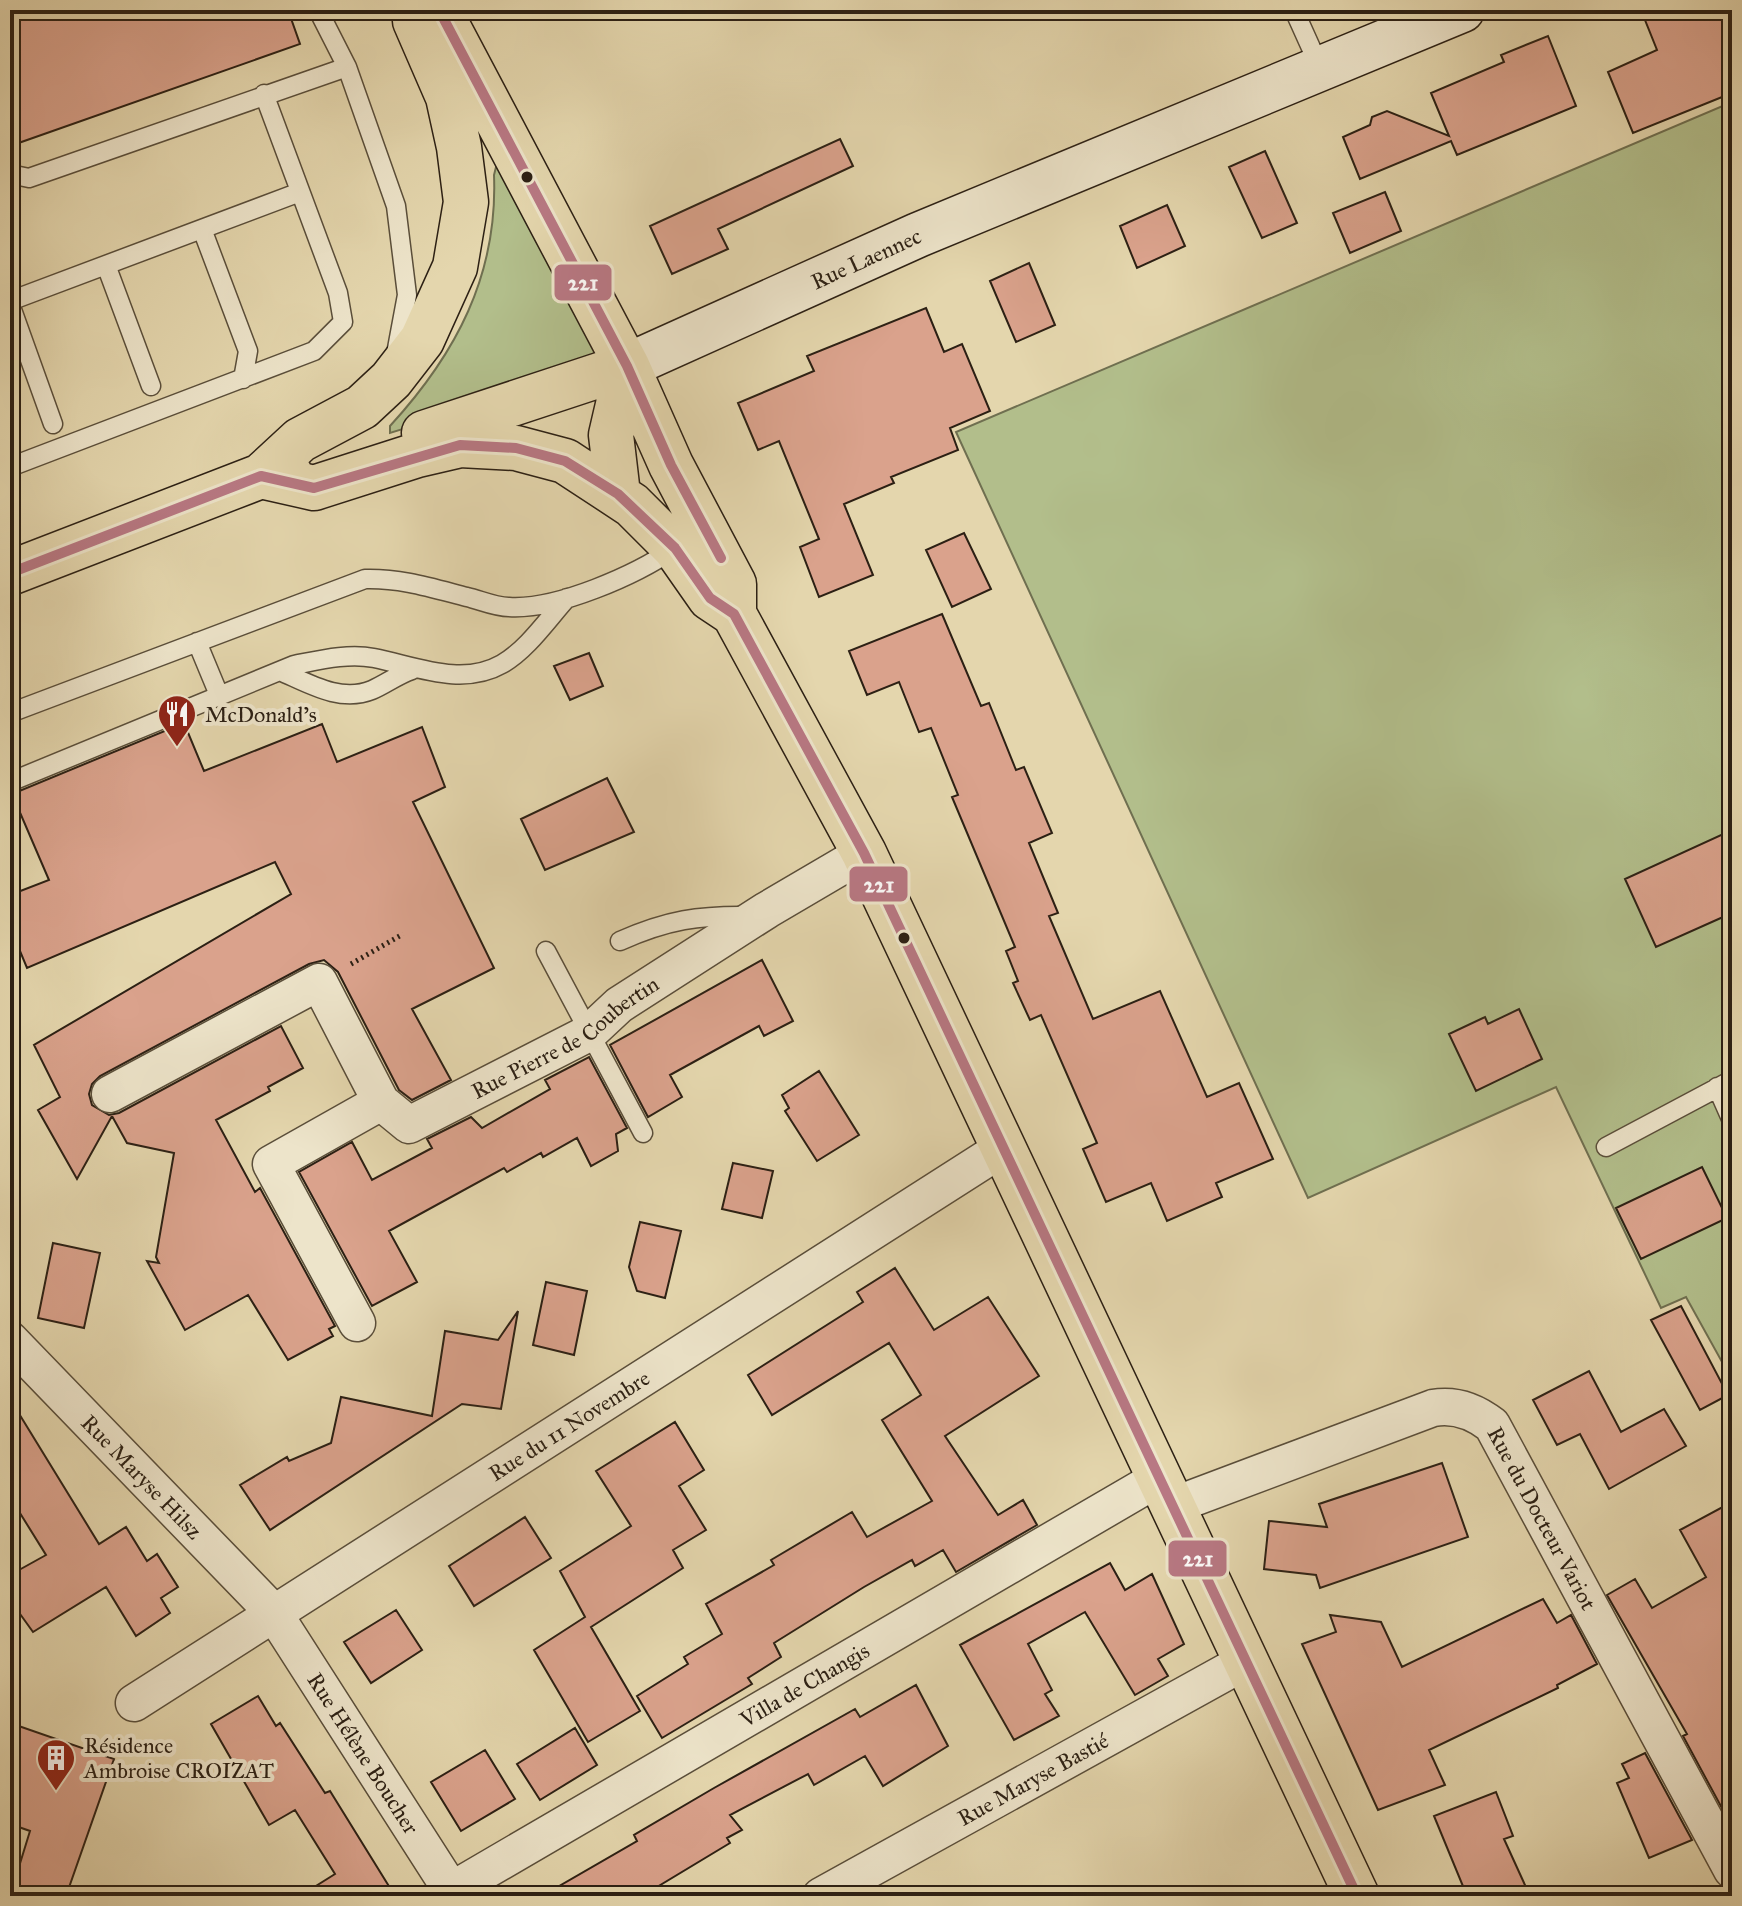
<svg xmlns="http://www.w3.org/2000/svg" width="1742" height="1906" font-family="'IM FELL Great Primer',serif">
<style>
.green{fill:#b2be8b;stroke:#6f6f50;stroke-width:2}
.building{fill:#daa28c;stroke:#2c2014;stroke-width:2}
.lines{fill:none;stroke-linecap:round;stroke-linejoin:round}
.lane-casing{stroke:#5a4e3a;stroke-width:21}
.street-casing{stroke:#5a4e3a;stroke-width:39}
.secondary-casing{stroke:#2c2014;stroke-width:47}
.primary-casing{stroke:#2c2014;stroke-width:47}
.path{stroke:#2c2014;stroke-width:5;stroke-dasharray:2 4;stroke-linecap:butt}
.lane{stroke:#ede4ca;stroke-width:18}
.street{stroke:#ede4ca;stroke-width:36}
.secondary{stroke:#ede4ca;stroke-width:44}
.primary{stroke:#e4d6ad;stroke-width:44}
.bus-1-casing{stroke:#ede4ca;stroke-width:16}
.bus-1{stroke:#b87883;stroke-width:10}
.bus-dot{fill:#2c2014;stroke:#ede4ca;stroke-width:3}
.labels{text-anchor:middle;stroke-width:8;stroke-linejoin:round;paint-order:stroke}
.street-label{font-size:22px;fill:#2c2014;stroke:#ede4ca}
.poi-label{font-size:22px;fill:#2c2014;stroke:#ede4ca;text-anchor:start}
.line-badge{stroke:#ede4ca;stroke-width:3}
.badge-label{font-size:22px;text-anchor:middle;font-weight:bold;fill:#fff}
</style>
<rect width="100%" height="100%" fill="#e4d6ad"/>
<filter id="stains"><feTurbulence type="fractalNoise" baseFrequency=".0025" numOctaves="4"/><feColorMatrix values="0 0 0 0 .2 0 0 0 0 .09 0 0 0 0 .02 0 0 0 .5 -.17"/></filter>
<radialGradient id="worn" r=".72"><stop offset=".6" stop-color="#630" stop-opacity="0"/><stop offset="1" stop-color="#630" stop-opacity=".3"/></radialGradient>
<path class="green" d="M1732,102V1380L1686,1297L1661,1308L1556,1087L1308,1198L956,432Z
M503,165L602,363L594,370L390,433V426C456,354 498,275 494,175L496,167Z"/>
<path class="building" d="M10,10H288L300,44L10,146Z
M1641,10H1732V93L1633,133L1608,72L1657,50Z
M1548,36L1576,106L1457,155L1451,141L1360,179L1343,137L1370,125L1372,117L1387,111L1449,136L1431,93L1504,62L1501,55Z
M840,139L853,166L718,229L728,249L672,274L650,226Z
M1265,151L1297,223L1262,238L1229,167Z
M1385,192L1401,231L1350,253L1333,213Z
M1167,205L1185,246L1137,268L1120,226Z
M1029,263L1055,325L1016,342L990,281Z
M926,308L944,352L962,344L990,411L950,428L958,450L891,477L894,483L844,504L873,575L819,597L800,547L819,539L779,441L758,450L738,403L814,371L807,356Z
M964,533L991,589L952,607L926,550Z
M942,614L981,706L989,703L1016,770L1024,767L1052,833L1029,843L1058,913L1049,916L1093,1019L1160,991L1207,1097L1239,1083L1273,1159L1216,1183L1222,1197L1167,1221L1151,1183L1106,1202L1083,1149L1097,1143L1041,1015L1030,1020L1013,983L1018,981L1006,951L1015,947L952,797L958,795L931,728L919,732L899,682L867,695L849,651Z
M589,653L603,686L570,700L554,666Z
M184,723L204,771L322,724L337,762L422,727L445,787L413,802L494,968L412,1009L451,1080L412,1100L399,1090L338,972L324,960L309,964L100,1076L92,1084L89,1094L92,1105L109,1115L119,1113L281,1026L303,1068L268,1087L270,1091L216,1120L255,1192L260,1188L335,1326L329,1329L333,1336L288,1360L248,1295L185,1330L147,1261L159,1263L156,1257L174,1153L127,1143L112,1116L77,1179L38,1110L60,1097L34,1045L291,894L275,862L27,968L10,927V895L49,880L12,794Z
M607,778L634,832L545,870L521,819Z
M1732,830V913L1656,947L1625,879Z
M762,960L793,1021L764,1036L759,1026L670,1075L682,1097L648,1117L610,1045Z
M1519,1009L1542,1059L1476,1091L1449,1034L1485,1017L1488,1024Z
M589,1057L627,1128L616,1134L618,1151L591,1166L577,1138L543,1157L541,1153L507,1172L504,1168L389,1231L417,1282L372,1306L299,1172L352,1142L372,1180L432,1148L427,1139L471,1117L482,1128L550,1089L545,1080Z
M819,1071L859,1135L817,1161L785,1111L789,1108L782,1095Z
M733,1163L773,1171L762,1218L722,1209Z
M1702,1167L1727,1218L1641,1259L1616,1208Z
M640,1222L681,1231L665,1298L637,1291L629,1267Z
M53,1243L100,1253L84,1328L38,1318Z
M895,1268L934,1330L988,1297L1039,1376L945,1436L998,1515L1023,1500L1037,1525L956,1572L943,1550L915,1566L912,1560L864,1587L774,1643L781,1657L748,1678L752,1684L662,1738L637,1696L688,1664L684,1657L722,1634L706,1604L774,1565L771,1560L852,1512L867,1537L932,1501L882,1420L921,1395L889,1343L772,1415L748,1375L863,1302L857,1292Z
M546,1282L587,1291L574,1355L533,1345Z
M1681,1306L1728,1395L1700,1410L1651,1320Z
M518,1311L501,1409L462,1404L270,1530L240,1485L287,1457L289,1461L331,1443L341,1397L432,1416L445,1331L498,1340Z
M1589,1371L1621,1432L1664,1409L1686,1446L1609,1489L1580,1434L1557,1445L1533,1400Z
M10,1399L99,1544L126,1527L147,1561L157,1554L178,1587L161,1598L170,1613L136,1636L106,1587L33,1632L10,1600V1575L46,1555L10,1497Z
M675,1422L704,1470L679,1486L706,1530L673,1550L683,1568L591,1627L640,1711L588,1742L534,1650L585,1617L560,1571L631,1526L596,1471Z
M1442,1463L1468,1537L1320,1588L1316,1575L1264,1569L1269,1521L1327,1527L1319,1504Z
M1732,1502V1822L1730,1823L1683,1736L1687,1734L1607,1595L1635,1579L1652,1608L1706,1577L1680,1530Z
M525,1517L551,1558L474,1606L449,1566Z
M1110,1563L1125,1590L1152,1574L1184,1644L1158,1659L1168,1676L1135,1695L1085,1612L1028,1644L1052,1690L1045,1694L1059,1716L1014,1740L960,1645Z
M1543,1599L1557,1623L1571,1615L1597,1664L1557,1685L1558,1688L1429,1750L1445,1785L1378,1810L1302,1644L1336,1632L1330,1615L1381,1622L1402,1667Z
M396,1610L422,1650L371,1683L344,1642Z
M916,1685L948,1746L883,1786L865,1756L814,1785L808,1774L730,1815L742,1830L727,1838L730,1843L642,1896H542L637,1841L634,1835L714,1788L855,1709L860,1717Z
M258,1696L276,1726L280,1723L325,1793L330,1791L395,1896H300L335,1874L295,1810L269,1825L211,1724Z
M10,1723L114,1759L66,1896H10L30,1831L10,1824Z
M575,1728L597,1765L540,1800L517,1764Z
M485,1750L515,1799L461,1831L431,1782Z
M1645,1753L1692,1840L1649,1858L1617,1783L1629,1778L1622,1764Z
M1496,1792L1513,1836L1504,1839L1530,1896H1467L1434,1816Z"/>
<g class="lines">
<g class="lane-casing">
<path id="lane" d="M1294,10L1321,70
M347,67L396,206L407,295L396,354
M10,174L29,178L347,67L318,10
M202,229L248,351L243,379
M106,265L151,386
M10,301L300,192
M10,304L53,424
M10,467L314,351L343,322L338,293L264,94
M197,642L219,695
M280,671C308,683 340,703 372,690C386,684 397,675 412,670
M10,713L365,579C401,578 432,588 467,597C480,600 495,607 509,607C557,610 636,575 675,548
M10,782L294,665C320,660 348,653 374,658C415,666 462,687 502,664C527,650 548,619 567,598
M620,941C667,920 699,915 750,916
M546,951L643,1133
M1717,1087L1732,1121
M1606,1147L1732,1080"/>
</g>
<g class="street-casing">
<g id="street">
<path id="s1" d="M110,1094L319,982L381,1102L409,1125L589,1033L619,1005L767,910L864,853"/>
<path d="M357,1323L271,1164L381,1102"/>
<path id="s2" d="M10,1340L273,1612L455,1896"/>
<path id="s3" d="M1172,1506L1433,1408C1455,1404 1474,1411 1492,1425L1732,1870"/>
<path id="s4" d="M134,1703L1003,1148"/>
<path id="s5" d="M452,1890L1159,1478"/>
<path id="s6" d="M821,1896L1246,1661"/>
</g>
</g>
<g class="secondary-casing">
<g id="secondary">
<path id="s7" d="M627,366L918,235L1462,10"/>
</g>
</g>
<g class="primary-casing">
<path id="primary" d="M439,10L627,366L671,465L734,584V614
M424,433L627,366
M261,476L314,488L417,455L460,445L516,448L565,461L632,505L675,548L710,598L734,614L864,853L1357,1896
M261,476L300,440L362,407L391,380L422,340L455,267L466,202L459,147L448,97L415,21
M618,494L611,435L627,366
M10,573L261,476L290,474"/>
</g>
<path class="path" d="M351,964L403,934"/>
<use href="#lane" class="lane"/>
<use href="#street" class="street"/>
<use href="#secondary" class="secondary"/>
<use href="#primary" class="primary"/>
<g class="bus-1-casing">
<path id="bus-1" d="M439,10L627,366L671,465L721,558
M10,573L261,476L314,488L460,445L516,448L565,461L618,494L675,548L710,598L734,614L864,853L1357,1896"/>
</g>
<use href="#bus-1" class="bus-1"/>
</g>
<defs>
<g id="restaurant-pin" transform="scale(2)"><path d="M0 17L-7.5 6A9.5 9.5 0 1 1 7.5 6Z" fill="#8f2418" stroke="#ede4ca"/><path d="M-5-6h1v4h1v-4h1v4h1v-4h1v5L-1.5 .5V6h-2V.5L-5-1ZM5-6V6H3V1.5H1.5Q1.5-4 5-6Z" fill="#fff"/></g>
<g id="building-pin" transform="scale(2)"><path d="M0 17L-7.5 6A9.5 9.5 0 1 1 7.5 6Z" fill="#8f2418" stroke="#ede4ca"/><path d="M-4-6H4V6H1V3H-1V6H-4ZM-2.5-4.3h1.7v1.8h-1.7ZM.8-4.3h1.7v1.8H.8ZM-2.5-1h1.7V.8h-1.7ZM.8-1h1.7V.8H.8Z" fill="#fff"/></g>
</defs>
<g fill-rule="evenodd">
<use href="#restaurant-pin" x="177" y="714"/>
<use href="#building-pin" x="56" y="1758"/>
</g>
<g class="bus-dot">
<circle cx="527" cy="177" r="7"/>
<circle cx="904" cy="938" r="7"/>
</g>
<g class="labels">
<g class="street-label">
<text dy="8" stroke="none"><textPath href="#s7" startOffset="262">Rue Laennec</textPath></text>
<text dy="8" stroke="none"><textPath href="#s1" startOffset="588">Rue Pierre de Coubertin</textPath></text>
<text dy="8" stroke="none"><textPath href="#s4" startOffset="516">Rue du 11 Novembre</textPath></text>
<text dy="8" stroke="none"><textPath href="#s2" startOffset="190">Rue Maryse Hilsz</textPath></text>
<text dy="8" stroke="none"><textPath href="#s3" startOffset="448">Rue du Docteur Variot</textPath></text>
<text dy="8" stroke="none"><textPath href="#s5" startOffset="408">Villa de Changis</textPath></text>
<text dy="8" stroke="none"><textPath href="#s2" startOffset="546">Rue Hélène Boucher</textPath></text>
<text dy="8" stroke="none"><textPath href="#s6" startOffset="242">Rue Maryse Bastié</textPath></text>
</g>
<g class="poi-label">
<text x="205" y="722">McDonald's</text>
<text x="84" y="1753">Résidence<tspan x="84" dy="25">Ambroise CROIZAT</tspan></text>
</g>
</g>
<g class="line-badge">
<rect x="553" y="263" width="60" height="39" rx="8" fill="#b87883"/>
<rect x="848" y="865" width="61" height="38" rx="8" fill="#b87883"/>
<rect x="1167" y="1539" width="61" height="39" rx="8" fill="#b87883"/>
</g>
<g class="badge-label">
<text x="583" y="290">221</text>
<text x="879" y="892">221</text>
<text x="1198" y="1566">221</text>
</g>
<rect width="1742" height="1906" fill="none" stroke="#e4d6ad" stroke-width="40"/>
<rect x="12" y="12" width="1718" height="1882" fill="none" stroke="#2c2014" stroke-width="4"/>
<rect x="20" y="20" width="1702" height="1866" fill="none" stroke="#2c2014" stroke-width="2"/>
<rect width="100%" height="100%" filter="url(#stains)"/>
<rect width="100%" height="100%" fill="url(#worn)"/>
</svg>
